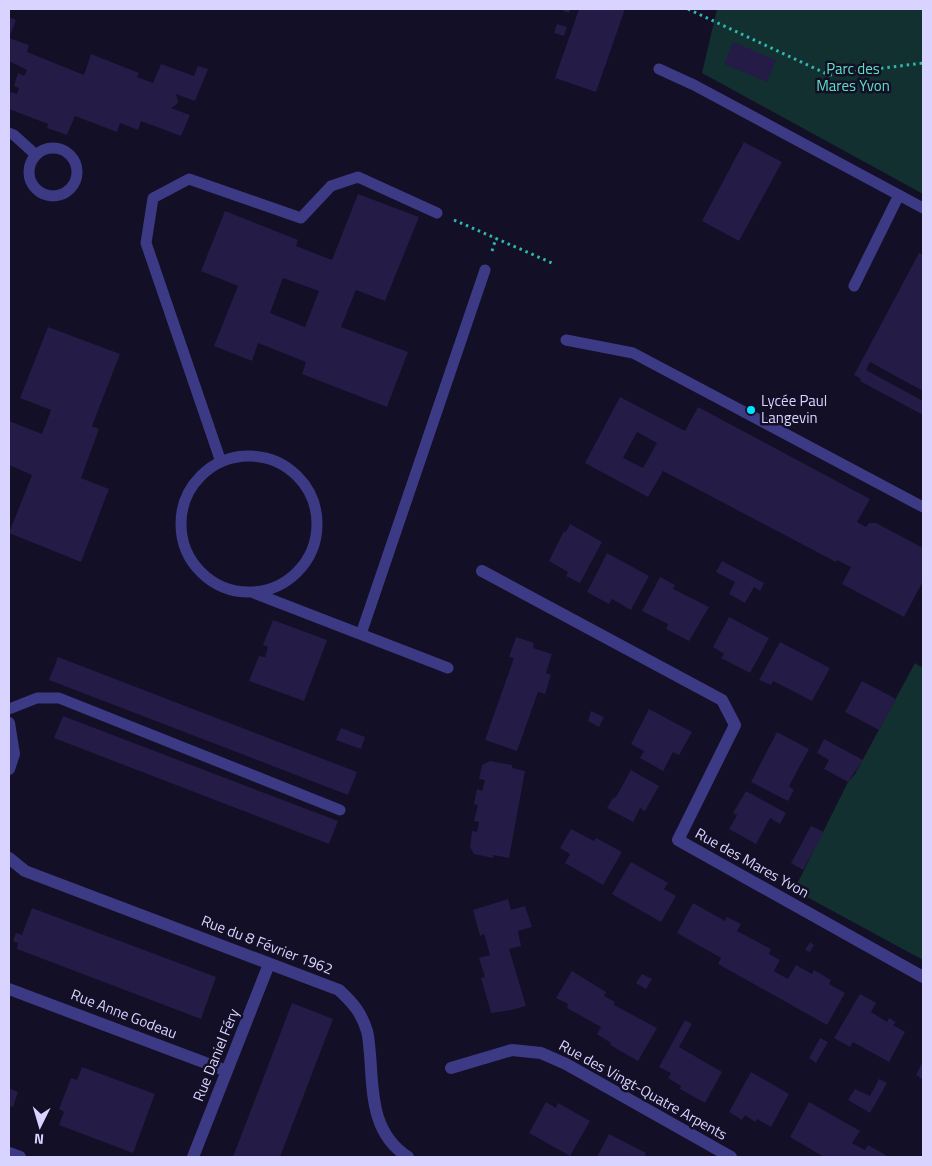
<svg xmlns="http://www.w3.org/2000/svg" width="932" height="1166" font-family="'Titillium Web',sans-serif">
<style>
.green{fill:#12302f}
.building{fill:#241b47;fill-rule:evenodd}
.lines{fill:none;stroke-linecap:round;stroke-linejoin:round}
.path{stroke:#2fb8b0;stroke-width:3;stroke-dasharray:2.5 4;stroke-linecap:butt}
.service{stroke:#3d3a85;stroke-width:11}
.minor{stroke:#3d3a85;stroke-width:12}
.tertiary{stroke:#3d3a85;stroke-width:12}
.poi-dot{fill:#00e5ff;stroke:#130f26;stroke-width:2}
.labels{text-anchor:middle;stroke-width:5;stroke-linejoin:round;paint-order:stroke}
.park-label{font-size:15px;fill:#5fe0c0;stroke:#130f26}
.poi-label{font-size:15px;fill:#d9d4ff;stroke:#130f26;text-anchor:start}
.street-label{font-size:15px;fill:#d9d4ff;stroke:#130f26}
</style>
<rect width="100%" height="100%" fill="#130f26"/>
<path class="green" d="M717,9H923V194L702,73Z
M915,663L923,668V960L794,890L848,782L855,774Z"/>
<path class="building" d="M558,9H571L569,13Z
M579,9H625L596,92L555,78Z
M9,17L16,20L9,38L29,45L27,52L84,75L91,54L139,73L137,77L153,83L161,64L194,76L198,66L208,69L195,101L176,94L178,101L177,104L171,108L190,115L181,136L141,121L138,130L120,123L117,132L75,116L67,135L47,128L48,124L9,109V98L11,92L17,94L19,88L14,86L18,73L24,76L27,70L9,61Z
M557,24L567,27L564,36L554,33Z
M733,42L776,60L767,82L724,64Z
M744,142L782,162L739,241L702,221Z
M358,194L419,217L385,301L356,290L341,327L408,352L387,407L302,374L306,362L258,343L252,361L214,346L238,286L201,271L225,211L298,240L296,246L332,260ZM283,278L319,291L305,327L270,313Z
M919,253L923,255V391L870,362L866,370L923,401V415L860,381L861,379L854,375Z
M48,327L120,354L92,426L99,429L81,478L109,489L81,562L9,533L32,475L9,465V421L42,434L51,410L20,398Z
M620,397L685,431L698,407L870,499L857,522L866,527L869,523H876L923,548V584L922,583L904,617L842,584L851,567L837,560L836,562L663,471L648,497L585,463ZM637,432L657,443L643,468L623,458Z
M570,524L602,542L580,583L566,576L568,572L549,561L564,531L566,532Z
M607,553L649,576L631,610L612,599L609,604L587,592Z
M722,561L764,583L760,591L754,587L745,603L729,594L735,582L716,572Z
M660,577L675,585L673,589L709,607L689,641L666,629L668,624L642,611Z
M729,617L769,638L750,673L721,658L724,654L713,647Z
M273,620L327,640L304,701L249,681L259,656L265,657L268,647L263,645Z
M516,637L534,643L533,648L552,654L546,673L551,675L545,694L538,692L517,751L485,740L514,658L509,657Z
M780,642L830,668L812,701L773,681L771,685L759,680Z
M58,657L357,772L348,795L49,680Z
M862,681L896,699L879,730L845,712Z
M649,709L692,732L679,755L673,752L663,771L640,758L644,751L631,744Z
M591,711L604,717L599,727L588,721Z
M63,716L338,821L329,844L54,738Z
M341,728L365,737L361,749L336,740Z
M777,732L809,749L789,786L794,790L788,801L751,782Z
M824,739L863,760L848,782L824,769L829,760L817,753Z
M490,761L512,765V768L525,771L509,858L493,855V858L474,854L470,847L472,831L477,832L479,822L474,821L478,805L474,804L477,789L482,791L485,780L479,779L482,765Z
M631,770L659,786L645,811L640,808L633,822L607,808L613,798L616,797Z
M746,791L786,813L780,824L770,818L756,844L729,829L737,815L733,813Z
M811,826L824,832L803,870L791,863Z
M571,829L594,841L596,838L622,852L603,885L565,863L570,854L560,848Z
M631,862L668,883L664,889L676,896L661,922L612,894Z
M508,899L511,910L525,906L532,927L518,931L521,946L509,949L526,1006L511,1010L491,1013L481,978L485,977L479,958L490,955L484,934L480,936L473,910Z
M693,903L725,921L727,917L741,924L737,931L771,949L769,954L780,960L774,971L777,973L788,979L796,965L812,974L814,970L831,980L829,984L845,993L827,1025L718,964L721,958L677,933Z
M32,908L216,977L201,1019L17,949L18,943L13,941L16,933L22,935Z
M810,942L814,945L810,952L805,950Z
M572,971L606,992L604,996L615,1002L614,1005L657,1028L638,1061L610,1045L611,1043L597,1034L601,1027L567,1008L568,1004L556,998Z
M642,974L652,979L646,989L636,983Z
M860,994L876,1003L871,1012L887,1022L889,1018L896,1022L893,1025L905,1032L889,1062L853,1042L850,1047L834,1038Z
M292,1003L333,1019L280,1157H233Z
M685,1020L692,1024L679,1047L722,1072L705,1103L680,1089L681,1086L668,1078L671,1073L659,1067Z
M820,1038L828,1042L816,1063L809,1058Z
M923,1061V1080L916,1075Z
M82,1067L155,1094L133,1153L59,1125L64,1112L59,1109L71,1078L77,1080Z
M751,1072L789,1094L771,1127L757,1119L755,1122L745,1115L742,1120L729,1112Z
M879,1079L887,1083L870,1113L848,1100L855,1089L870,1096Z
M9,1088L18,1092L13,1107L9,1106Z
M546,1102L556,1108L558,1103L590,1121L570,1156L529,1133Z
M809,1102L860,1131L852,1143L865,1150L868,1145L889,1157H824L790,1137Z
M609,1134L646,1153L644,1157H597Z"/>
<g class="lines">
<path class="path" d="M688,9L829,75L923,63
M454,220L552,263
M492,251L496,238"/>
<path class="service" d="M659,69L694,85L923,208
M9,133L14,135L36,155
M29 172a24 24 0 1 1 48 0a24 24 0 1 1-48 0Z
M854,286L899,195
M566,340L633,353L923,507
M181 524a68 68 0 1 1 136 0a68 68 0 1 1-136 0Z
M221,462L146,243L153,198L189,179L301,218L331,186L358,177L437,213
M254,593L448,668
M361,634L485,270
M9,709L37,698H59L340,810"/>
<path class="minor" d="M482,571L722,700L735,725L678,840L923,977
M9,723L14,754L9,769
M9,858L25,871L339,990C353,1003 361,1012 367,1031C369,1038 369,1047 370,1054C373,1093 371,1133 408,1157
M9,989L227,1071
M451,1068L512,1050L541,1053L566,1064L731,1157
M193,1157L269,964"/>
<path class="tertiary" d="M9,1153L20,1157"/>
</g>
<circle class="poi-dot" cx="751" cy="410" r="5"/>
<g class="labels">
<g class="park-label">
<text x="853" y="74">Parc des<tspan x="853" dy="17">Mares Yvon</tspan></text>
</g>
<g class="poi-label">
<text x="761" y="406">Lycée Paul<tspan x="761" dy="17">Langevin</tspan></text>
</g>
<g class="street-label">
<text transform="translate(752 863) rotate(29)" y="5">Rue des Mares Yvon</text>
<text transform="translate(267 945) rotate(21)" y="5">Rue du 8 Février 1962</text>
<text transform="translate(124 1014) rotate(21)" y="5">Rue Anne Godeau</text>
<text transform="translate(216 1055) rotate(-68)" y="5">Rue Daniel Féry</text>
<text transform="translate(643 1090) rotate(29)" y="5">Rue des Vingt-Quatre Arpents</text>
</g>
</g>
<rect width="932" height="1166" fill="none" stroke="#d9d4ff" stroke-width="20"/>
<g transform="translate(40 1126) rotate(185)" stroke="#130f26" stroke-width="4" paint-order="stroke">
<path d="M0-4L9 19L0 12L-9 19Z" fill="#d9d4ff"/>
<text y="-8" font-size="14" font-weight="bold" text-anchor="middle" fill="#d9d4ff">N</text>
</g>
</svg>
